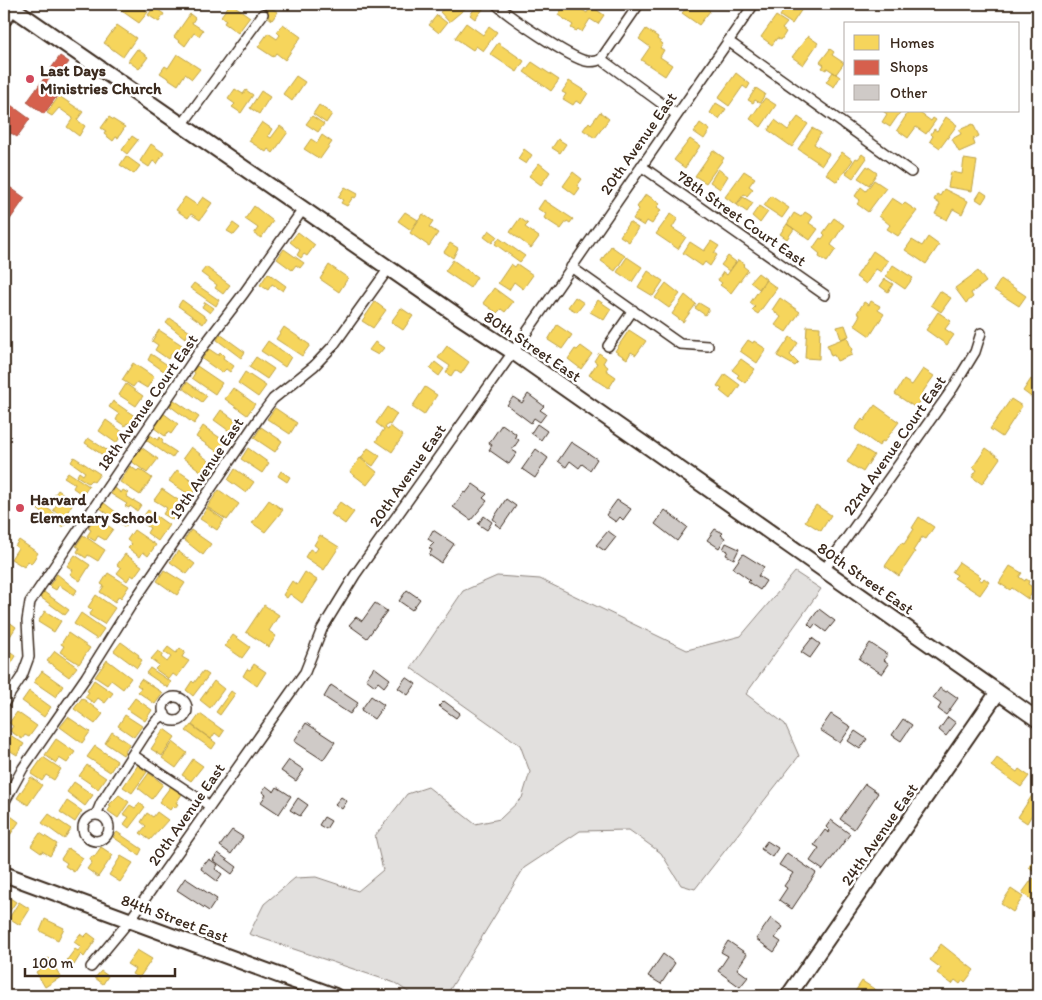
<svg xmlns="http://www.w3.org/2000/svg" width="1042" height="1000" font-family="Itim,sans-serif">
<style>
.green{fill:#e2e0de;stroke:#8e857e}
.homes{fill:#f6d55c;stroke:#bea249}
.shops{fill:#d6604d;stroke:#a8503f}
.building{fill:#cfcac7;stroke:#3b2a1e}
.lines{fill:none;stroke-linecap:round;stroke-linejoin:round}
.street-casing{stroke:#3b2a1e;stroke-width:12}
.secondary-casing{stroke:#3b2a1e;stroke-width:18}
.street{stroke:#fff;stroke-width:9}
.secondary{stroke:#fff;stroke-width:14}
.poi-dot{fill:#d1495b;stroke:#fff;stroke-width:2}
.labels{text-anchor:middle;stroke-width:5;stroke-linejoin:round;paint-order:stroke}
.poi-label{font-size:16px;font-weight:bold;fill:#3b2a1e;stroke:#fff;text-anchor:start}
.street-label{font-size:16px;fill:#3b2a1e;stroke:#fff}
</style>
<rect width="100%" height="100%" fill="#fff"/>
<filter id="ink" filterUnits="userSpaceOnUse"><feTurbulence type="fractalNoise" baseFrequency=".02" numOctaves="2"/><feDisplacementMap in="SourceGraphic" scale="10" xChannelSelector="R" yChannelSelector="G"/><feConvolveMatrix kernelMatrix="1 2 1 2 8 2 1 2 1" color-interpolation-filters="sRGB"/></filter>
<g filter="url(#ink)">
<path class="green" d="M795,572L821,589L746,694L785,724L799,756L695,889L681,885L661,853L629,830L580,831L524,868L446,996H414L395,983L249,934L264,904L295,878L316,877L358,891L383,870L375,836L407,794L428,787L475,824L500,819L522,798L530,772L520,745L411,668L463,591L497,576L540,579L687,650L741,636Z"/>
<path class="homes" d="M122,4H145L144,5L146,7L145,10L148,12L139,23L119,9Z
M230,4H232L250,17L238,33L224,23L226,20L221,16Z
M450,4H464L467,7L449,22L440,12Z
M478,4L484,8L475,19L470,15Z
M565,4L570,7L573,4L587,13L591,6L604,15L598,24L590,19L582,32L578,29L576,31L571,28L573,25L558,15Z
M694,4H701L710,11L699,25L682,13L689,5L692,7Z
M788,4H801L804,6L792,24L780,16Z
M268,6L278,12L272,20L263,13Z
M154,7L164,14L159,22L148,15Z
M190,14L195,18L192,23L203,30L199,36L194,33L185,46L174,37Z
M437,15L447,23L439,33L429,25Z
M776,16L787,23L782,29L786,32L781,40L777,38L772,45L761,37Z
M466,23L483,35L489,26L497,32L483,51L476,46L473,50L455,38Z
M283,24L301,37L285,60L276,53L273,57L258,47L268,33L277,39L280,35L277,32Z
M117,25L136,38L123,57L104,43Z
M646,29L658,37L657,39L663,44L660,48L664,50L660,57L672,65L665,76L641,60L650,47L639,39Z
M808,36L818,43L803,65L792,57Z
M498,43L524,61L517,72L490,54Z
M137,49L148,57L139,69L128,61Z
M830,49L834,52L832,55L844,63L836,74L827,68L826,70L822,68L824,65L820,62Z
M177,54L200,69L192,79L185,74L178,85L160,73L165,66L168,68Z
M532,62L559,80L551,91L524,72Z
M833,72L840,77L834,87L826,82Z
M736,73L750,84L747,89L743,86L729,106L718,98Z
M296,76L305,82L292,101L283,94Z
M569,81L588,93L581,104L576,101L573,105L563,99L566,94L562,92Z
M756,88L765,94L760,103L755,100L753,103L748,100Z
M235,89L243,94L246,90L253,95L241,113L232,107L235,104L228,99Z
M261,91L270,97L259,114L250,108Z
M59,96L83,112L77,120L85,126L79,136L67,127L73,118L59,108L52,116L47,113Z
M765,98L776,105L761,127L750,119Z
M716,103L726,109L719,119L710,113Z
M319,105L332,114L326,123L313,114Z
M883,111H901L890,127L882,122L887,114Z
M909,111H917L931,121L933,118L936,120L926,134L916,127L908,138L897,130Z
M600,112L609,119L595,138L583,130L589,122L591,124Z
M312,116L324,124L318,132L306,124Z
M109,117L125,127L118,138L116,137L113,141L104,134L106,131L101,128Z
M798,117L808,124L792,147L768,130L775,120L788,130Z
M946,117L957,125L940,148L930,141L933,136L931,134L934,129L937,131Z
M262,122L272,129L268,136L271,138L280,126L288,132L273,153L268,149L266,152L249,141Z
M700,123L710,130L704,139L694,132Z
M973,124L979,136L973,139L975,145L959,152L952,139L961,134L959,130Z
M812,128L821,133L814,144L829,154L822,165L798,149Z
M322,135L332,142L320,159L304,149L311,139L317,143Z
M132,136L138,140L127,154L122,150Z
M558,139L566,144L560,153L552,148Z
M690,139L700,146L685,168L674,160Z
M151,144L164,153L157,164L153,161L149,167L140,161Z
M524,149L532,155L526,164L518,159Z
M713,150L724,158L706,183L695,176Z
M842,152L853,160L837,182L826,174Z
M862,154L867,158L853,178L846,173L856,158L858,159Z
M126,156L140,166L134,174L120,165Z
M964,159L977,161L972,191L948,187L951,172L962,174Z
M539,163L550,172L541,185L529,176Z
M867,166L877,173L869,185L858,178Z
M718,169L728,176L720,189L710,182Z
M744,171L755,178L749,186L753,189L747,196L744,194L736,205L725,197Z
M573,172L582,179L577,186L580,188L575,195L563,186Z
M874,180L886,188L868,212L857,204L860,200L855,196L861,187L866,191Z
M345,187L358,194L355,198L353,197L347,206L341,203L343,200L338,197Z
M944,189L968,201L962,214L953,209L947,220L935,214L940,204L934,200L937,194L940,196Z
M981,191L987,195L982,203L976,199Z
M646,194L660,204L657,207L661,210L652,224L647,221L644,226L633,219L639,209L637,207Z
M771,196L789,208L782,218L764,206Z
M185,197L197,205L203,197L212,203L200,220L191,214L188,218L176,210Z
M743,197L753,203L747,212L737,205Z
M892,198L903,205L905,203L917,211L898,236L887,229L890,225L879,216Z
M544,200L573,219L570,223L567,221L561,229L544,218L546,214L538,209Z
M254,206L273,221L261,238L254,234L258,228L245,219Z
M759,206L768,212L760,223L752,216Z
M405,212L418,220L411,230L398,221Z
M805,212L813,217L809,223L818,229L810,240L787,224L794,213L801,217Z
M671,213L678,218L672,228L686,237L678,249L656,234Z
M423,214L433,221L429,227L438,233L429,246L410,233Z
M520,218L528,224L525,227L539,237L531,248L510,232Z
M834,218L844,225L831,245L836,249L827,262L819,257L820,254L813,248L820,238L822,239L825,235L823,233Z
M629,222L638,228L629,242L620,236Z
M233,223L240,228L234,235L227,231Z
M787,224L794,229L787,239L780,234Z
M489,230L497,236L492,243L484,237Z
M298,232L315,245L307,256L304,254L301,258L297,255L300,250L290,242Z
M928,237L939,245L926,264L905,250L912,240L922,246Z
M499,238L525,256L520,262L495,244Z
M711,241L719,246L714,253L717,255L710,266L705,262L702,266L683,253L690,242L704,251Z
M450,243L458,248L453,258L444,252Z
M611,246L625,256L615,271L601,261Z
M284,249L304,263L300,268L296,265L292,270L277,259Z
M873,251L888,261L881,272L876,269L866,284L856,277Z
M728,256L736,262L729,271L721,265Z
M627,257L642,267L632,282L617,272Z
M453,260L477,277L470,288L445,271Z
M738,260L745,264L743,266L748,270L731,293L720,285L722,283L718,280L723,272L727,275Z
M511,264L515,267L517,264L533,275L523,289L514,282L509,290L498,283Z
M329,265L348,278L339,292L320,279Z
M893,265L913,278L905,289L886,276Z
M206,267L230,285L223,294L215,288L217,285L201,273Z
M648,271L663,281L653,296L638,287Z
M978,271L986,282L971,293L973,297L966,303L955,288Z
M268,273L286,286L283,291L272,284L268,290L260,285Z
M758,273L766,279L759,289L750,282Z
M885,279L893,284L888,292L880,286Z
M1001,279L1026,296L1019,306L994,290Z
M766,280L777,288L758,314L752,310L755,307L750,303Z
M194,283L219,300L216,306L190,288Z
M666,283L680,294L669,308L655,298Z
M494,288L513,302L505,312L501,309L497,313L483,303Z
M940,291L951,298L941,312L931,305Z
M685,295L696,304L683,322L672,314Z
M575,297L584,303L577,312L568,307Z
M780,298L800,312L786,332L775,325L781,317L772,310Z
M182,300L207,318L203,324L178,306Z
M598,300L611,309L604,320L590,312Z
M871,301L880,306L878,310L884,314L870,336L854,325L860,315L857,313L864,302L869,305Z
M205,302L214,308L210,313L202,307Z
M375,302L386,310L373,328L362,321Z
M699,303L709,309L705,315L695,308Z
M401,308L413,316L403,330L391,322Z
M938,312L951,321L945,329L954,335L947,345L926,330Z
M170,318L190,332L185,338L166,323Z
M557,325L572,335L562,349L548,340Z
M845,325L849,336L841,339L837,327Z
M807,326L820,327L819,359L805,358Z
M284,327L310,345L302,356L276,339Z
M159,330L185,347L178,358L171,354L168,359L155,350L158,345L152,341Z
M629,330L646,341L636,355L631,352L627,359L615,351Z
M220,334L245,352L241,358L217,340Z
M790,337L798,343L790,355L798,363L795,366L777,356Z
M847,337L852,350L851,351L852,355L837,361L834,355L831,356L827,345Z
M748,340L753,343L754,341L766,349L757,363L740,351Z
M268,341L291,357L285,367L261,351Z
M375,342L384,348L378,355L369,350Z
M447,346L469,362L461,374L455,370L451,376L446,373L450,366L438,358Z
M581,346L592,354L581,369L568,359L575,349L577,350Z
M209,349L218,355L220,352L224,356L223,358L234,366L230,372L226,369L222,373L202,359Z
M599,353L606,358L603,363L608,367L606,370L616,377L609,388L589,375L597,363L594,361Z
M151,354L172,368L168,374L148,360Z
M256,357L274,369L267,379L249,367Z
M741,359L755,369L745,383L737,377L739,375L732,370Z
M435,362L444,369L439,376L430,369Z
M133,363L154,377L147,388L137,382L133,387L122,380Z
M197,366L222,383L215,394L192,378L195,373L193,371Z
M923,369L934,376L922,393L925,395L916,408L895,394L904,380L912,385Z
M245,372L266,386L258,397L238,383Z
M725,374L740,385L730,399L720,391L722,389L717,386Z
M1038,375V402L1023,391L1031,379L1034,381Z
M187,382L207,396L202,402L183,388Z
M126,384L143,396L136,406L119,395Z
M425,387L437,395L424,415L412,407Z
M233,388L255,404L247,415L225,399Z
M1011,399L1022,406L1002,437L990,429Z
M174,400L199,417L194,424L170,406Z
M113,401L136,417L130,425L127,423L125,426L116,420L119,414L109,407Z
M875,405L899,422L884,442L882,441L879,446L855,429L862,419L864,421Z
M387,407L397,414L390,425L388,424L385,428L388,430L390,426L403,436L392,452L376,441L384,429L376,423Z
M275,408L297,423L290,434L267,419Z
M221,410L239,423L232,433L214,420Z
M163,413L178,424L171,434L168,432L165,436L154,428Z
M106,420L124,433L116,443L99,431Z
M203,426L226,442L219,453L196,437Z
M261,427L282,441L275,452L254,438Z
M150,435L158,440L160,437L163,440L162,443L176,452L172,458L146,440Z
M88,438L114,455L110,460L85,443Z
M858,445L874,455L863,472L847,462Z
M141,447L158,459L147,473L131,461Z
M191,447L213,464L205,474L183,458Z
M248,448L269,463L262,473L241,459Z
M368,448L380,456L373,466L361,458Z
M986,448L1000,458L982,484L972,477L977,470L973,467Z
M74,457L100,474L94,482L91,480L88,483L77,476L79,472L83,475L85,472L71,462Z
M360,458L377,472L367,485L350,472Z
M130,466L137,471L139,469L152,478L140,495L120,482Z
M235,469L254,482L246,493L228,480Z
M177,470L199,485L191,496L169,481Z
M281,471L290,477L287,482L278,476Z
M68,472L89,486L83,495L73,488L75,484L64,477Z
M115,488L121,493L123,490L128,493L126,496L141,505L137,511L130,506L129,508L125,506L127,504L111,494Z
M162,489L184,504L173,520L163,514L167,508L154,500Z
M58,490L74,501L64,518L53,510L57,504L51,500Z
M219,490L239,504L227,520L207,507Z
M269,500L283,510L265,532L252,523Z
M340,502L354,512L345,524L331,514Z
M104,503L129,522L125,527L100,508Z
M41,504L67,522L63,527L37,509Z
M816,505L831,515L821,531L805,521Z
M207,508L224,520L217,530L200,519Z
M148,510L169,525L158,541L147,533L150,528L140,521Z
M95,517L113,529L105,540L98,536L95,541L87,536L91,530L88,528Z
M919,517L934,527L926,539L922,537L913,551L915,552L899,576L885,566L901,543L904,544L914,529L912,528Z
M134,530L156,545L148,556L143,552L140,557L128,548L132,544L127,540Z
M191,530L211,544L203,555L184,540Z
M83,535L105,550L98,561L88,555L86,558L77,552L79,548L76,546Z
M320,535L339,547L324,570L305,557L310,549L315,552L318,548L314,545Z
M19,540L38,553L31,564L28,561L24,567L11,559L18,548L15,546Z
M178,551L195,564L187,574L170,562Z
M125,554L142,566L134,577L131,575L127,581L117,573L121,568L117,565Z
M75,555L90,565L80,581L70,574L73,570L67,566Z
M959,562L981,577L979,579L982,581L984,578L989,582L980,595L954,578L957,575L952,572Z
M1010,566L1022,573L1019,577L1025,581L1026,579L1029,581L1028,584L1035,589L1028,599L1012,588L1010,590L999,583Z
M164,570L185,583L177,595L157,581Z
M305,572L317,580L302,603L290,594L287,598L283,595L292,581L297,585Z
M108,573L129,586L121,598L119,596L115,602L100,592L104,586L101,584Z
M57,574L77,590L74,595L59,585L56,590L49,586Z
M44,592L69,610L65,615L40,597Z
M96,595L115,608L104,624L89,615L93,610L88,607Z
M264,605L279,615L269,631L276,636L269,647L246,632Z
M45,611L61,621L54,632L38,622Z
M81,613L104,629L97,639L74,624Z
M4,618L16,627L4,646Z
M68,633L90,648L79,664L60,652L64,646L61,644Z
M233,635L250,647L242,658L225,646Z
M121,642L139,655L138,657L142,660L137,668L114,651Z
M168,647L176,653L180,648L185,652L182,657L189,661L177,677L173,674L169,679L155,669L159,665L151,659L158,651L163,654L161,657L167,662L171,657L164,652Z
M55,651L77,667L69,677L47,661Z
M11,652L16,656L4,675V662Z
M107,660L131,678L123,689L111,680L107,685L95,677Z
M254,664L266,672L257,686L243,676L247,669L250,670Z
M150,668L171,682L168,688L146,673Z
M42,671L63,686L56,697L34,682Z
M203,671L209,675L193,696L186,690L192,681L194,683Z
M141,679L163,693L155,704L138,692L141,688L137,685Z
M94,680L113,693L105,703L98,698L94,703L85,697L89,692L87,691Z
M214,681L224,689L210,708L200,700Z
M29,691L51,707L44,717L22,701Z
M231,691L235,694L220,715L216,712Z
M82,698L103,714L95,724L74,709Z
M135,698L152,710L145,721L127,709Z
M17,712L37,726L29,737L25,735L22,739L10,731L13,726L9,723Z
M200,714L224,731L220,737L215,733L211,739L192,725Z
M125,715L142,726L134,737L118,726Z
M68,717L90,732L82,743L60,727Z
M191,725L216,743L212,749L186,731Z
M164,729L175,737L162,756L151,749Z
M112,732L130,744L123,755L105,743Z
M7,733L24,744L17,755L4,747V737Z
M56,739L75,752L67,763L59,758L56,763L45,755Z
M173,742L187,753L176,768L162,758Z
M95,746L117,761L110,772L87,757Z
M43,757L61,769L54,780L46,775L42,781L31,774Z
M997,758L1017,772L1019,769L1029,776L1021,787L991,766Z
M193,759L203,766L191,781L182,775Z
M87,765L106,778L98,789L79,776Z
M138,765L147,772L132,793L123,787Z
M149,773L163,784L152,799L138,788Z
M31,777L42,785L28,805L17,798Z
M74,782L93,795L85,806L67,792Z
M171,786L182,794L176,803L178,804L175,808L173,806L170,810L159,802Z
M1033,794L1038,797V805L1027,823L1018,817Z
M119,795L129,802L118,818L108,811L111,806L109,805Z
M67,801L82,811L75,822L60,812Z
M139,803L145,807L129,828L124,824L129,817L123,814L130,805L135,808Z
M157,812L168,820L150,840L140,833L146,826L141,822L147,813L153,817Z
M8,814L19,822L4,844V820Z
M49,814L71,829L64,839L42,823Z
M117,832L142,849L139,855L113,837Z
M40,833L57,844L50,856L42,851L41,853L31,846Z
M101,847L113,855L98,877L87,869L92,862L89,860L92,856L94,857Z
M68,848L83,858L74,872L65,866L67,863L61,859Z
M121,856L133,863L120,882L109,875Z
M1036,856L1038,858V874L1029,867Z
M1033,878L1038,882V891L1032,900L1022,893Z
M1011,889L1023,897L1013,912L1001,904Z
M4,894L16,902L7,915L4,913Z
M19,902L30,909L20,925L9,918Z
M45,919L64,928L58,940L40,931Z
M88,933L96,939L84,957L81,954L74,965L67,960L75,949L78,951L81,947L74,942L80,934L84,937Z
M941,944L974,970L965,982L963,980L960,984L955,980L952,984L937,973L941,968L930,960Z
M137,950L152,959L139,978L132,974L135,969L127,964Z
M49,958L61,977L45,987L36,972L40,969L38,965Z
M101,971L108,976L103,984L95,978Z
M862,981L882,994L881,996H852Z"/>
<path class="shops" d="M60,56L69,62L63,70L61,69L46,82L60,92L44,114L27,102Z
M4,100L30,119L17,137L11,133L7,139L4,136Z
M4,183L25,198L9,221L4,217Z"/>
<path class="building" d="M528,394L544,406L540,410L546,414L540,422L534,418L531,423L507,405L513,397L522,403Z
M502,424L516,434L515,437L519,440L512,450L517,453L509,464L489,450L492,445L489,443Z
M537,424L547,431L541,440L531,433Z
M571,442L597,459L590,470L582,464L579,468L570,461L566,467L558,461Z
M536,449L548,458L535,478L522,469Z
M473,484L487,494L483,498L487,501L471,520L453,507L464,492L466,493Z
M506,499L516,506L501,528L495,524L497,522L493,519Z
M617,500L631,509L623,520L620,517L616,522L606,515Z
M665,510L687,527L677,541L655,524Z
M484,516L492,522L487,530L478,524Z
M715,529L723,533L721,535L725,538L719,548L707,540Z
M433,530L454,544L441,563L429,555L432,550L429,548L434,543L428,539Z
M608,531L616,537L605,551L596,545Z
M726,543L739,549L734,559L726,555L728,551L723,549Z
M743,554L764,567L758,576L766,581L760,590L748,582L750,580L733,568Z
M407,590L420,599L412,610L399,601Z
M375,603L387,611L367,638L349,625L356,617L362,621Z
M819,609L835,621L826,632L815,624L812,628L808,624Z
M812,638L820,644L810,658L801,652Z
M870,643L888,655L884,660L889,664L882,674L859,659Z
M374,667L390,679L384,687L378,682L375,686L366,679Z
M406,677L416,684L408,695L398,688Z
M331,685L358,703L350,714L324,697Z
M940,688L946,692L948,691L958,698L946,715L938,709L941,704L933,698Z
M371,696L384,705L374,719L361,710Z
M444,701L460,713L456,718L439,706Z
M831,714L851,727L840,743L820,730Z
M948,717L956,723L946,736L939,730Z
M903,719L912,725L901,741L892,735Z
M306,723L335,742L323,760L294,741Z
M855,731L867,739L860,749L848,741Z
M289,760L304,770L296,781L281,771Z
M865,784L878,793L854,829L840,819Z
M266,786L274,792L277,787L291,796L279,814L261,802L266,795L262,792Z
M341,797L347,801L342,809L335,804Z
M298,798L308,805L300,816L290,810Z
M324,817L331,821L326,829L319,825Z
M831,820L850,834L823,870L810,861L819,848L814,845L825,830L829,833L830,831L826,827Z
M232,830L243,837L231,854L220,846Z
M767,841L778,848L772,857L761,849Z
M218,853L237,867L232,874L213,860Z
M787,853L816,873L792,909L779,900L787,888L784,886L793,873L779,865Z
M209,859L218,865L215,869L222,874L217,881L201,869L204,862L206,863Z
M185,878L217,899L209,911L177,890Z
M771,918L783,927L775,938L781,942L774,952L756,939Z
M728,941L747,954L737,969L748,977L740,987L718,971L728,956L721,952Z
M663,954L675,963L661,984L648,976Z"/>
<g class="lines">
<g class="street-casing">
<path id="street" d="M496,4C508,16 570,58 586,61C591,62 596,62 601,59L676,114
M728,41L911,172
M601,59L639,4
M182,125L263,14
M641,166L825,295
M571,267L680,344L708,346
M608,346L633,310
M824,570L953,388L975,352L981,333
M163 709a12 12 0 1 1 24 0a12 12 0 1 1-24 0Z
M4,703L22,676L29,657L27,621L30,602L199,352L244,293L304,208
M133,755L210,806
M4,803L23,768L86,677L130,607L261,415L273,399L314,366L333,346L389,268
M83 828a13 13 0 1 1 26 0a13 13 0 1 1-26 0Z
M96,815L101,803L145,735L157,720L165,714
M91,967L130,920L305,672L322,629L355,575L513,352L754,4"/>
</g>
<g class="secondary-casing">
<path id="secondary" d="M7,4L455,314L513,352L1038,720
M4,19L14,4
M4,874L335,996
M788,996L998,692"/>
</g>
<use href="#street" class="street"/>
<use href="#secondary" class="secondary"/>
</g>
</g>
<g class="poi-dot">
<circle cx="30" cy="79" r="5"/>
<circle cx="20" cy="508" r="5"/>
</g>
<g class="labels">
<g class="poi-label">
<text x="40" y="76">Last Days<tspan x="40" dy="18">Ministries Church</tspan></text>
<text x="30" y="505">Harvard<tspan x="30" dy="18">Elementary School</tspan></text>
</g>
<g class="street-label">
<text transform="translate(638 143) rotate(-55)" y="6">20th Avenue East</text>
<text transform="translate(742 218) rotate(35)" y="6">78th Street Court East</text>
<text transform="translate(533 346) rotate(34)" y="6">80th Street East</text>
<text transform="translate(147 402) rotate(-55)" y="6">18th Avenue Court East</text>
<text transform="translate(894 445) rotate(-55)" y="6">22nd Avenue Court East</text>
<text transform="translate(206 468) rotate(-56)" y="6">19th Avenue East</text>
<text transform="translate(407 475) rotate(-55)" y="6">20th Avenue East</text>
<text transform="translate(866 578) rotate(35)" y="6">80th Street East</text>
<text transform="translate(186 814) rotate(-55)" y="6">20th Avenue East</text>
<text transform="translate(879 834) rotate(-55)" y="6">24th Avenue East</text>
<text transform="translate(175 918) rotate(20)" y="6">84th Street East</text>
</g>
</g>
<rect width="1042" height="1000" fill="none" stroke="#fff" stroke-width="20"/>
<rect x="10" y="10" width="1022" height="980" fill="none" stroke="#3b2a1e" stroke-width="2" filter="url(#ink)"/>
<rect x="844" y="22" width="175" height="90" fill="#ffffff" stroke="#b1aaa5"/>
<rect x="854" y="35" width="25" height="15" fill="#f6d55c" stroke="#b1aaa5"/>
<text x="890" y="48" font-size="15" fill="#3b2a1e">Homes</text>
<rect x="854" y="60" width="25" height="15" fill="#d6604d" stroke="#b1aaa5"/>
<text x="890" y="72" font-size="15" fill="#3b2a1e">Shops</text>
<rect x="854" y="85" width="25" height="15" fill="#cfcac7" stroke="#b1aaa5"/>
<text x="890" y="98" font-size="15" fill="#3b2a1e">Other</text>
<path d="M25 968v8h150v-8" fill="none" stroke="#3b2a1e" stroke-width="2.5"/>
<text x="32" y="968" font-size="15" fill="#3b2a1e" stroke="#ffffff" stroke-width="4" paint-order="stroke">100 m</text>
</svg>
